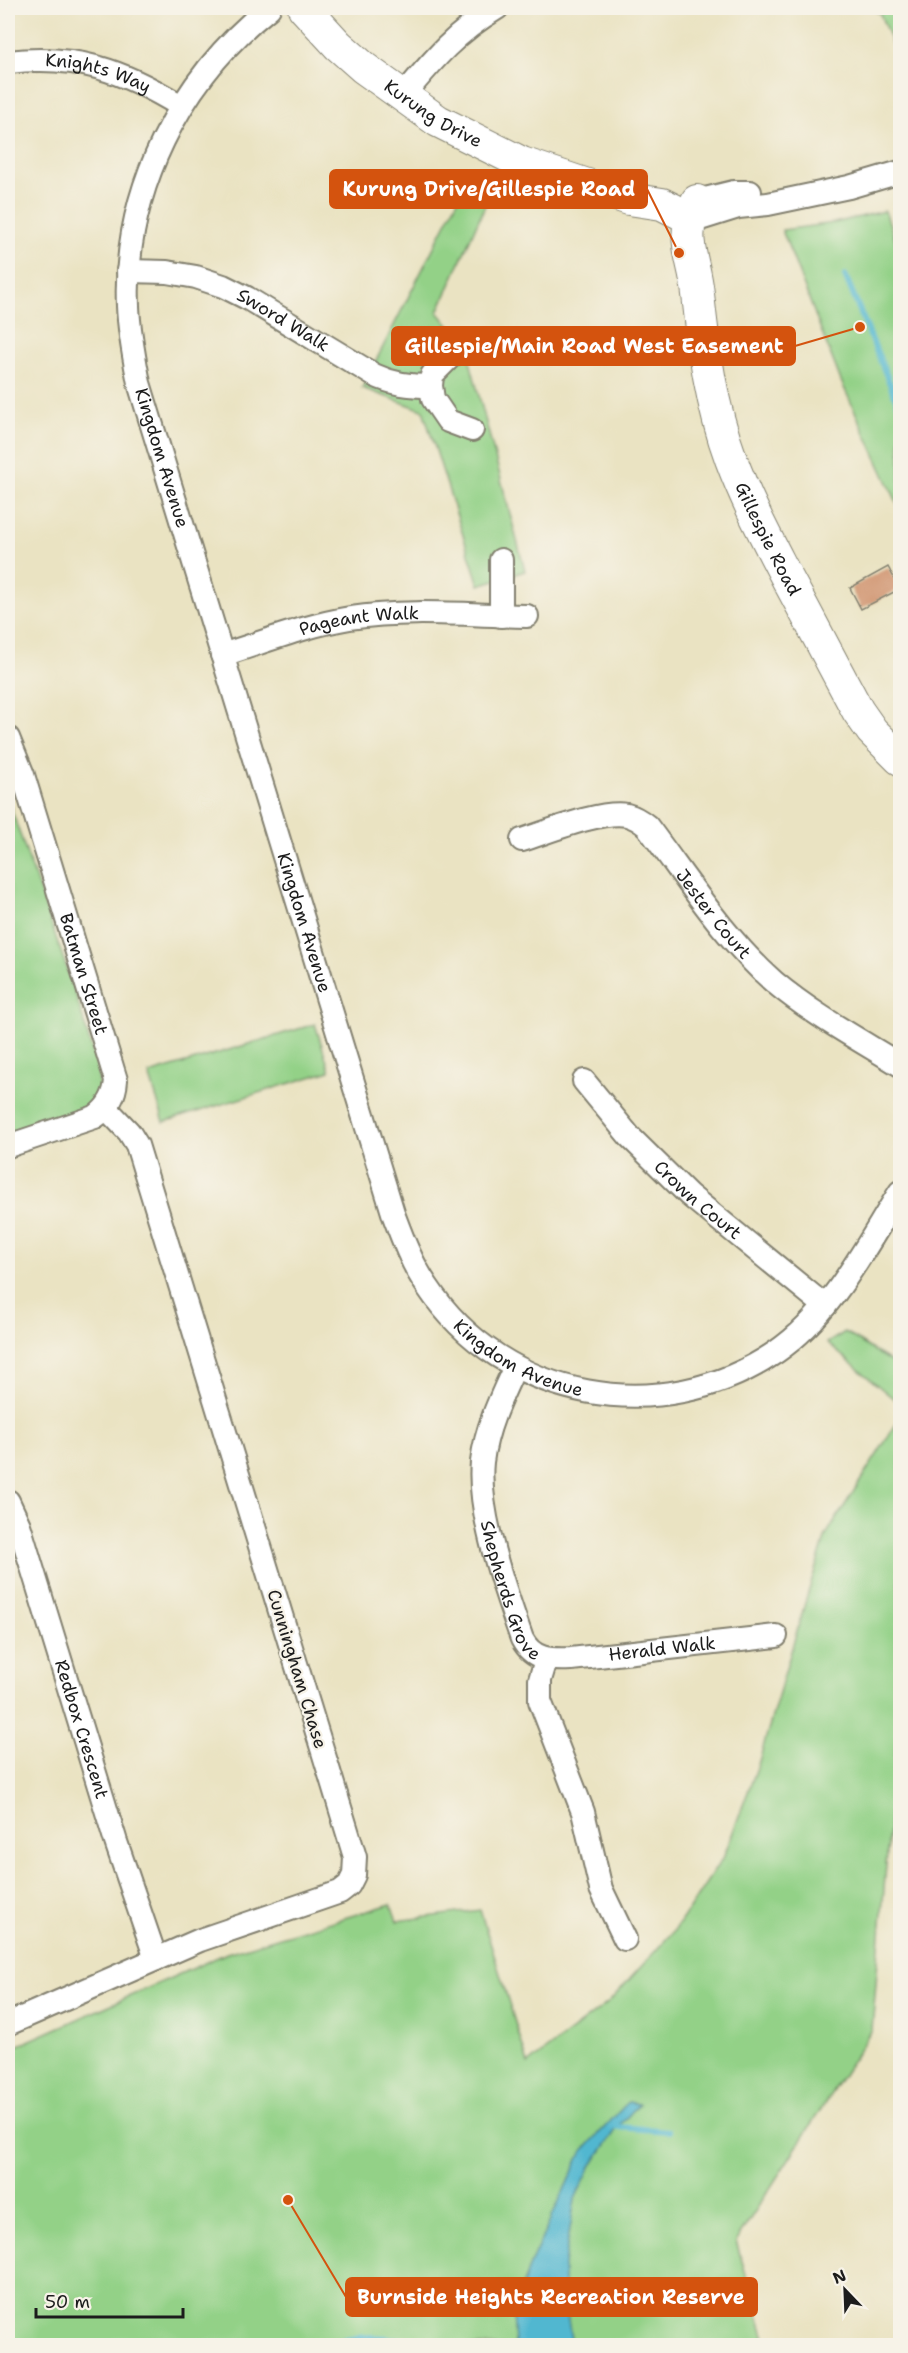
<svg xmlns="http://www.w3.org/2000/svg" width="908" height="2353" font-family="'Shantell Sans',sans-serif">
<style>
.green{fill:#93d187;stroke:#587652;stroke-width:1.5}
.water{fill:#51b7d0;stroke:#366a76;stroke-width:1.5}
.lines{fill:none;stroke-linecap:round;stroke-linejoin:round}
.stream{stroke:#51b7d0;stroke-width:6}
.building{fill:#d29874}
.street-casing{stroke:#83806f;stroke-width:26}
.secondary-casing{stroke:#83806f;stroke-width:34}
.street{stroke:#fff;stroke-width:22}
.secondary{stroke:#fff;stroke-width:32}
.labels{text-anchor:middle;stroke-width:4.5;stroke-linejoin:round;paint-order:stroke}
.street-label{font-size:18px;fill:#1c1c1c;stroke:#f7f3e8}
.leader{fill:none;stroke:#d4530e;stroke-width:2}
.callout-dot{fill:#d4530e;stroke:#f7f3e8;stroke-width:2}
.callout{fill:#d4530e;stroke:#d4530e;stroke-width:2}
.callout-label{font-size:20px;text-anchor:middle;font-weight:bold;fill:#fff}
</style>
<rect width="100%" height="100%" fill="#f7f3e8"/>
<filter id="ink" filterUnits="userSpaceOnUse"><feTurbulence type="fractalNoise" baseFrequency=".0167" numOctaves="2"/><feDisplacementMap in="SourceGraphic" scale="12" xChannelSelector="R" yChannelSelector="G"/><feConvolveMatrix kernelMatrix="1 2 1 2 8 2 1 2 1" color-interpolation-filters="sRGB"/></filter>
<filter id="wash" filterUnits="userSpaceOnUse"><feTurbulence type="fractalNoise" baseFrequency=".008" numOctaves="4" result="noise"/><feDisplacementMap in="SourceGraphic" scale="24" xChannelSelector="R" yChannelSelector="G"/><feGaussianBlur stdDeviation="1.35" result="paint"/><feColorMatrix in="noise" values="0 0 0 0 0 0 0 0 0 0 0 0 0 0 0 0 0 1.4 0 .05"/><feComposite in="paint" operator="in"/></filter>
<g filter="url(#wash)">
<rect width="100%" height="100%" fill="#eae3c2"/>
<path class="green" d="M871,8H900V64L880,14Z
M471,174L494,185L438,312L466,346L525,571L479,585L423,410L362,388Z
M885,211L900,253V509L841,381L782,230L834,223Z
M8,800L75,992L98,1070L100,1094L91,1106L78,1113L8,1136Z
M315,1024L330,1071L164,1122L149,1074Z
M845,1332L900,1368V1404L827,1343Z
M900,1418L899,1694L900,1695V1736H897L872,2030L736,2241L767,2345L423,2346C383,2336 364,2332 324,2346L8,2345V2050L227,1953L391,1904L397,1921L480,1910L528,2064L609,2002L677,1927L724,1856L758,1765L805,1603L826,1535Z"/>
<path class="water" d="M628,2102L639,2104L618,2127L590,2168L575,2199L564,2264V2295L572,2345H515L513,2310L532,2260L581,2153Z"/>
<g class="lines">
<path class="stream" d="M845,275L900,408
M618,2127L669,2131
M324,2346C360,2334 387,2335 423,2346"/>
</g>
<g id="blocks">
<path class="building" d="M888,567L900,589L861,609L850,588Z"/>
</g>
</g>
<g filter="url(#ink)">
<use href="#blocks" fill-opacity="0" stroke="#83806f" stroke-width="1.5"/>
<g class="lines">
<g class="street-casing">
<g id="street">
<path id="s1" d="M269,8C180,79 123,191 128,306C129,332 134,357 139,383L394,1216C403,1240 412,1264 427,1286C503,1401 662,1430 776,1352C832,1314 865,1247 900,1192"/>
<path id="s2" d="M8,62C77,54 122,70 181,106"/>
<path d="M402,97C433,60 455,33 497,8"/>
<path d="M697,201L734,192H750"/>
<path d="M690,218H703L738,207L768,204L849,187L900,172"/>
<path id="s3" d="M128,271L167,272L196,277L223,286L247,298L374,375C393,384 409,386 431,386"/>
<path d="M452,355L432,375L431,386L433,399L448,421L472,430"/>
<path d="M501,616V560"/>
<path id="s4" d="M222,655C264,642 307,625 350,618C407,609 469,615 527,616"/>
<path id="s5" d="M8,738L23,775L116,1080C115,1096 108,1108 95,1117L8,1146"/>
<path id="s6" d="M522,840C548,832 600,810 627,815C635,817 641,821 647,826C687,879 724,938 774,982C812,1014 858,1039 900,1065"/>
<path id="s7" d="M584,1081L630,1137L689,1195L825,1306"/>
<path id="s8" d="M515,1367C501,1397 486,1428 482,1462C477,1512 505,1591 522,1639C533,1660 550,1660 571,1659L776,1636"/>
<path id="s9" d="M8,1501L19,1525L116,1842L156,1959"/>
<path d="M546,1660L540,1680V1701L583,1812L601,1889L625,1939"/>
<path d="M8,2024L200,1940L340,1892L349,1885L354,1875L355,1857L328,1768L137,1145L129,1132L106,1108"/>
</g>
</g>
<g class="secondary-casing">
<g id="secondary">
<path id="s10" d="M304,8L338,45L364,68L438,121L522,163L629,199L662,204L690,218"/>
<path id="s11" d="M697,201C679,241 694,255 698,294C704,350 711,405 731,459C746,500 767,539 787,578C811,622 834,667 858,711L872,731L900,759"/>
</g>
</g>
<use href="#street" class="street"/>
<use href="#secondary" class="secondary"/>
</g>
</g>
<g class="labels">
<g class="street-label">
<text dy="6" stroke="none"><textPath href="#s2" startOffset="92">Knights Way</textPath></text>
<text dy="6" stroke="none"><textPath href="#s10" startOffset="168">Kurung Drive</textPath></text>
<text dy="6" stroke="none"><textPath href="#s3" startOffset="166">Sword Walk</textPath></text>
<text dy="6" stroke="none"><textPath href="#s1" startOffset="498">Kingdom Avenue</textPath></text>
<text dy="6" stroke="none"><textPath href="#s11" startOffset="352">Gillespie Road</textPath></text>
<text dy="6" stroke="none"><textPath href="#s4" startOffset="142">Pageant Walk</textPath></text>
<text dy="6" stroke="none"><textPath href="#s6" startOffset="242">Jester Court</textPath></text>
<text dy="6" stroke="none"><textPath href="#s1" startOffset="984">Kingdom Avenue</textPath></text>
<text dy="6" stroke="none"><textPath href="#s5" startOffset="248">Batman Street</textPath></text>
<text dy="6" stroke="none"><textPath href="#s7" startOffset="165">Crown Court</textPath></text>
<text dy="6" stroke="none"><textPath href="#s1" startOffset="1488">Kingdom Avenue</textPath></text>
<text dy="6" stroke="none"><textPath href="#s8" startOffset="234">Shepherds Grove</textPath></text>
<text dy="6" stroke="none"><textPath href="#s8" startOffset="432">Herald Walk</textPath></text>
<text transform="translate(297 1669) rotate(73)" y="6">Cunningham Chase</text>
<text dy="6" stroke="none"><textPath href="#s9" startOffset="240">Redbox Crescent</textPath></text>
</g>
</g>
<path class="leader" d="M679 253L647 189M860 327L795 346M288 2200L346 2297"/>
<g class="callout-dot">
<circle cx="679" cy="253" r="6"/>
<circle cx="860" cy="327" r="6"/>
<circle cx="288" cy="2200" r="6"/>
</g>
<g class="callout">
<rect x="330" y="170" width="317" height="38" rx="6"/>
<rect x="392" y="327" width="403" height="38" rx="6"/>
<rect x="346" y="2278" width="411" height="38" rx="6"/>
</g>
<g class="callout-label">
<text x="489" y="196">Kurung Drive/Gillespie Road</text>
<text x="594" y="353">Gillespie/Main Road West Easement</text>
<text x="551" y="2304">Burnside Heights Recreation Reserve</text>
</g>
<rect width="908" height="2353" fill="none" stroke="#f7f3e8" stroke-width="30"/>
<g transform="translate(845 2290) rotate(337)" stroke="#f7f3e8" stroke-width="4.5" paint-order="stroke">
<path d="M0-4.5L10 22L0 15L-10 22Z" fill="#1c1c1c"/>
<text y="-9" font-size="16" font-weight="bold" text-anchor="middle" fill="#1c1c1c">N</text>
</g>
<path d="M36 2308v9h147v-9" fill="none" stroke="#1c1c1c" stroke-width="3"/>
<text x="45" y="2308" font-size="18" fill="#1c1c1c" stroke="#f7f3e8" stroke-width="4.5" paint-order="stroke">50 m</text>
</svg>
